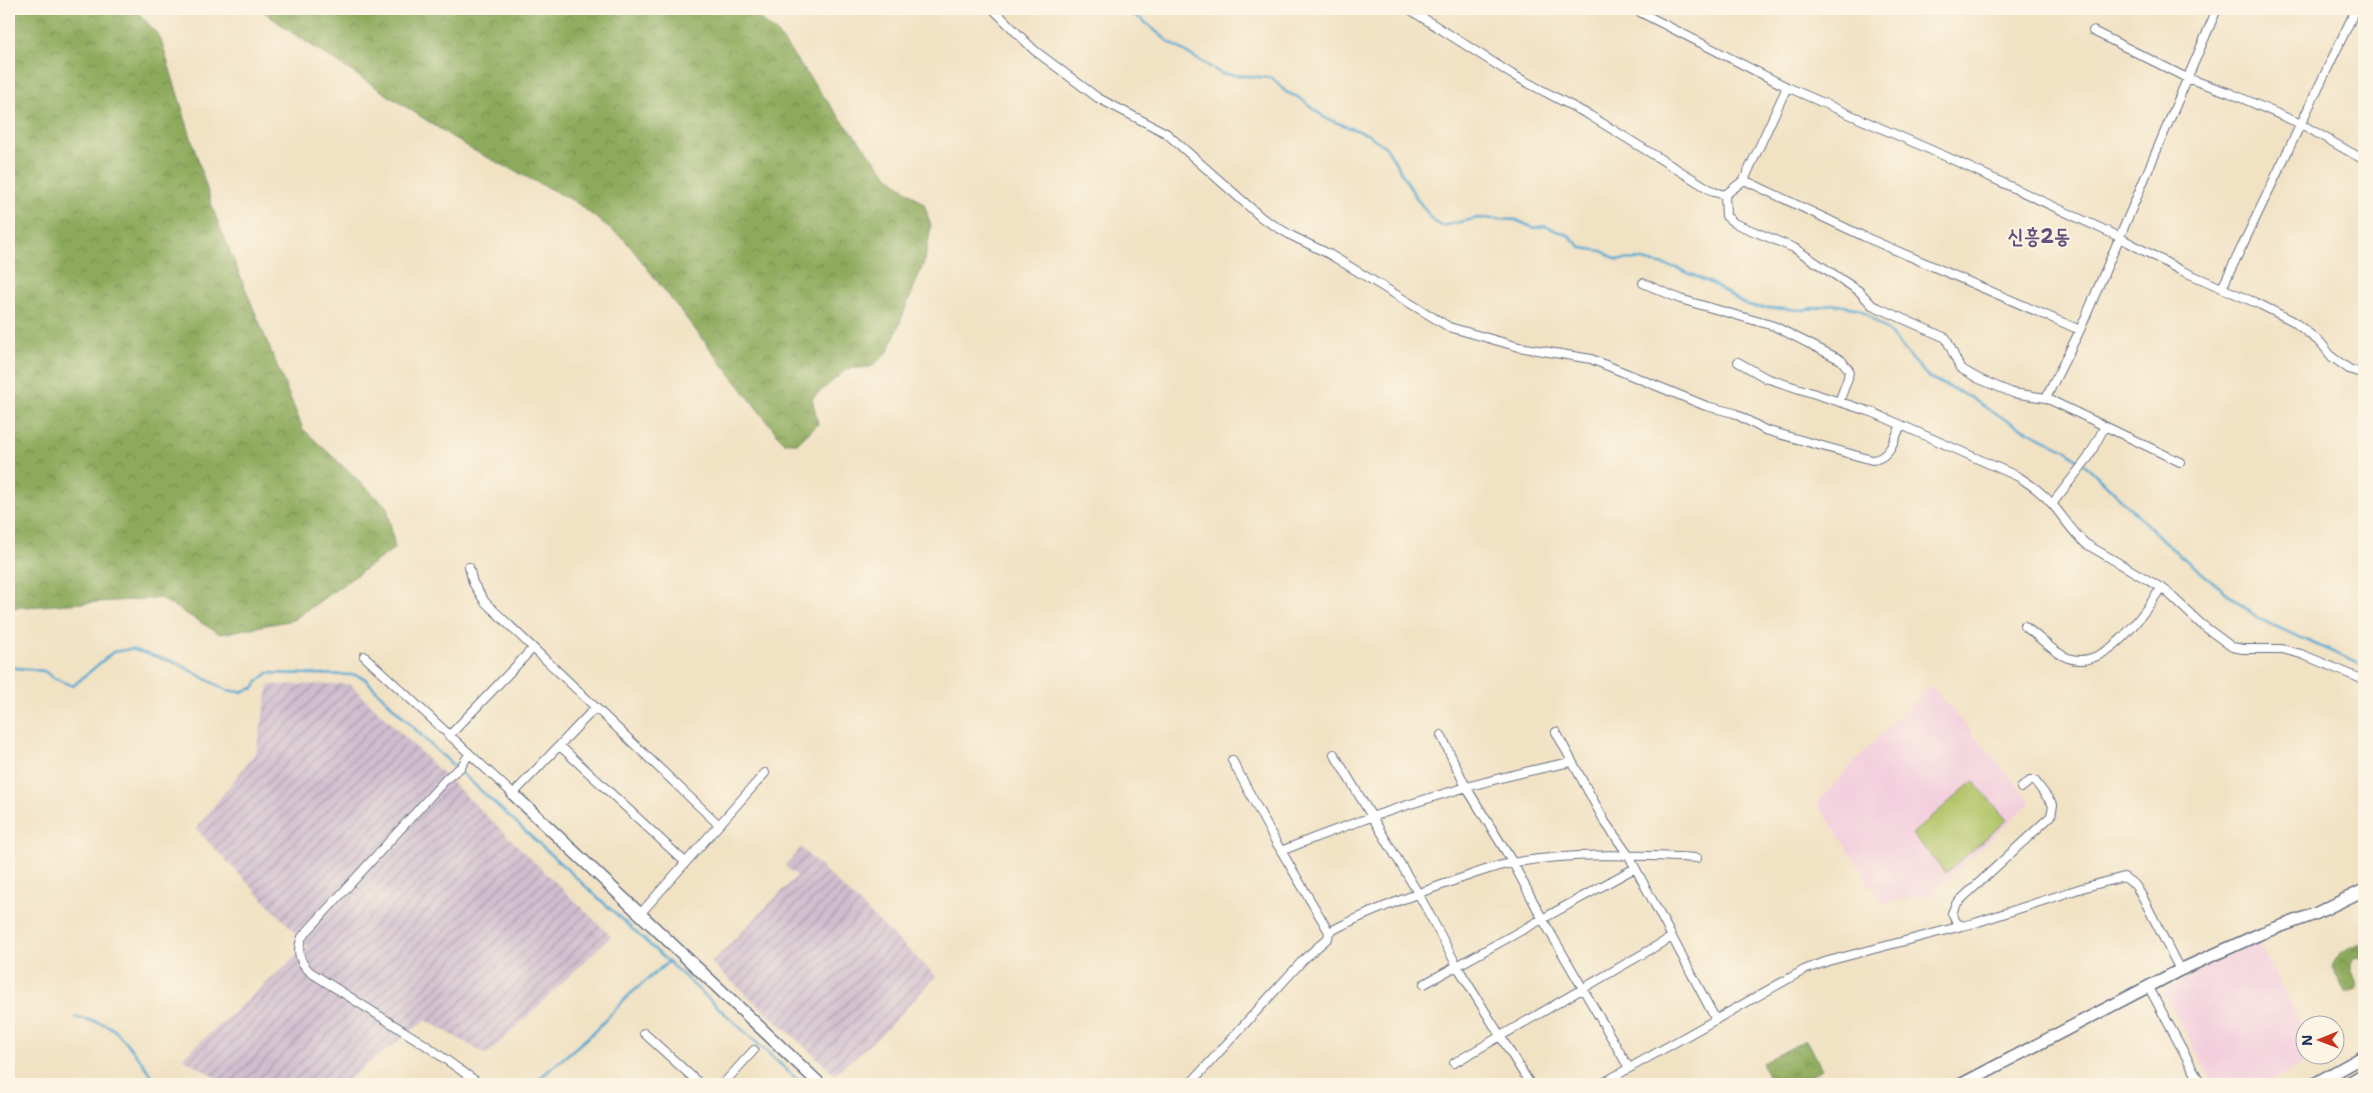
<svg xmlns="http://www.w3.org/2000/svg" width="2373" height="1093" font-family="'Shantell Sans','Poor Story',sans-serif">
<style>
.built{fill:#f3cfde}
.industrial{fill:url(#industrial-furrows)}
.grass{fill:#b2c467;stroke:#667a62}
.forest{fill:url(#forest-crowns);stroke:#546c5d}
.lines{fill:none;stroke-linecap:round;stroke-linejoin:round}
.stream{stroke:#59a9d3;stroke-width:2.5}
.street-casing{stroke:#666e82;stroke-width:10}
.secondary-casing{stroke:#666e82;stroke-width:14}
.street{stroke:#fff;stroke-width:8}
.secondary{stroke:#fff;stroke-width:11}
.labels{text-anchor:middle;stroke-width:4;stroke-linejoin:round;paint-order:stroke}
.quarter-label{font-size:20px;font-weight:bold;fill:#62527c;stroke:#fcf5e5}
</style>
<defs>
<pattern id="industrial-furrows" width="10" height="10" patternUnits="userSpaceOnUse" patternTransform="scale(1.25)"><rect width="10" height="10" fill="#cfbdce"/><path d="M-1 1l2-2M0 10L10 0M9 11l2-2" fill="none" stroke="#a79aaa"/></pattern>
<pattern id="forest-crowns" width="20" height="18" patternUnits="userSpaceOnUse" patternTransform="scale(1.25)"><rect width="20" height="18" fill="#8daa5c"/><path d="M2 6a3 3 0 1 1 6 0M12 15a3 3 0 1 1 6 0" fill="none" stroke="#728b4f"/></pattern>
</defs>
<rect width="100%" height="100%" fill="#fcf5e5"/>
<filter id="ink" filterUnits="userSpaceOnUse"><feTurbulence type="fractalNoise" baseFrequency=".02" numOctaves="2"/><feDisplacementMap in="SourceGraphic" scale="10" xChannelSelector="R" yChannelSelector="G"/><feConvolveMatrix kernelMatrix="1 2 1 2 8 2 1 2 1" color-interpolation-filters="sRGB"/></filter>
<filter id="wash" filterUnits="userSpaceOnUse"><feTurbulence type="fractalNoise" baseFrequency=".0096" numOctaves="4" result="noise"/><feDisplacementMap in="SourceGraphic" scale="20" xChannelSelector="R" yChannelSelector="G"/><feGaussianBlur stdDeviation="1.12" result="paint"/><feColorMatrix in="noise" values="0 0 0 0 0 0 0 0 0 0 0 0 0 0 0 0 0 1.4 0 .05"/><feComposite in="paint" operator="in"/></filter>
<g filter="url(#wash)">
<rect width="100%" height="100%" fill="#f1e2c4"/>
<path class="built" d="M1931,685L2031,802L1930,895L1883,903L1817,803L1858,758Z
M2257,940L2305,1030L2306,1056H2319L2266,1084H2215L2162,991Z"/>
<path class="industrial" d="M350,684L611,936L487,1055L426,1020L342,1084H227L182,1058L308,946L196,829L256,752L269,685Z
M801,848L936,976L884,1032L835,1074L711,963L797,876L785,866Z"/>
<path class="grass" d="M1973,781L2007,820L1946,873L1912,834Z"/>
<path class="forest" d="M9,9H135L160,37L215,215L303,429L387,507L395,548L293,620L220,634L160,598L9,608Z
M260,9H748L777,33L836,113L888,176L924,204L931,226L925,260L888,352L871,367L847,369L812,398L818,424L798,443H784L625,240L574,201L469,148L291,32Z
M2364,942V956L2354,957C2345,968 2359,977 2356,990L2346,994L2332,967C2336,953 2351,948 2364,942Z
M1806,1040L1822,1069L1792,1084H1772L1762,1063Z"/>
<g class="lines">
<path class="stream" d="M1122,9L1141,19L1169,42L1222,74L1272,78L1286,92L1300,98L1325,118L1369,135L1387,148L1415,196L1434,222L1442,226L1478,218L1516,220L1534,228L1544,226L1568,235L1582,248L1602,251L1618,260L1638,259L1677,268L1713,284L1741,302L1753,307L1804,310L1833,304L1860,309L1887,330L1928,377L1970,397L1998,416L2066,450L2090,469L2170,547L2259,619L2364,666
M9,667L44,671L54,678L73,686L113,652L131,649L177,663L226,690L240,692L254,688L258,681L268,673L355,675L364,678L432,746L802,1084
M75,1017C87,1020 100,1021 110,1027C124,1036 147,1069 158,1084
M533,1084L594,1032L628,996L668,962"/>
</g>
</g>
<g filter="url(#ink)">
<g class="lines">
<g class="street-casing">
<path id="street" d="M993,9L1034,50L1098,98L1166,133L1262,218L1292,236L1329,254L1449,327L1519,347L1591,359L1706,406L1734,413L1765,430L1872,460C1890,459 1894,439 1901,425
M1409,9L1513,75L1589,115L1714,192L1725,195L1744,180L1787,87
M1634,9L1787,87L1947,157L2115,235L2178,269L2261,305L2293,321L2321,343L2332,357L2349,369L2364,374
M2093,31L2187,78L2230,93L2301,124L2364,160
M1744,180L1865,237L2080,330
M1725,195L1726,216L1734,223L1794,248L1859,291L1872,305L1946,338L1960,368L1979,379L2013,393L2046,398L2180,462
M1643,283L1680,299L1774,326L1841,360L1849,370L1848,378L1839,402
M2222,288L2356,9
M1738,362L1766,378L1874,413L2019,477C2031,485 2043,493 2053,505C2064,518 2073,533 2086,544L2165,590L2201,624L2232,647L2243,649H2282L2301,654L2364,680
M2046,398L2080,330L2217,9
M2052,504L2088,458L2105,426
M469,567L473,583L485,602L719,825
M2024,626C2039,636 2052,652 2068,658C2106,671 2143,615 2161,588
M364,656L513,794L595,708
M1556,732L1605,822L1629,856L1716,1020
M1441,735L1466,787L1513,863L1543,920L1629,1068
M449,736L533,648
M560,746L685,862
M469,754L461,767L447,778L302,937C296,951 299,962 310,972L424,1044L480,1084
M1334,754L1418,893L1457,966L1530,1084
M2021,788L2030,781H2035L2053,805L2051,816L1956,904L1952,913L1956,922L1962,926L1975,923L2082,888L2124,877L2135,885L2142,896L2180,970
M1281,851C1375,813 1471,782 1571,762
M640,914L765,773
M1329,932C1371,910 1415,894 1459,879C1475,874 1491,867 1507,864C1565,852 1637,855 1697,858
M1424,984L1635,868
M2148,986L2201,1084
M644,1033L700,1084
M1454,1063L1672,937
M723,1084L754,1050
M1190,1084L1304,959L1328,938L1329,932L1273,837L1232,760
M1601,1084L1804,970L1828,961L1962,926"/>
</g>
<g class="secondary-casing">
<path id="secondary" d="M513,794L820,1084
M1962,1084L2180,970L2262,933L2315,914L2364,890
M2314,1084L2364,1056
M2347,1084L2364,1074"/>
</g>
<use href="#street" class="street"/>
<use href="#secondary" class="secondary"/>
</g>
</g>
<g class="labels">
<g class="quarter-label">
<text x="2039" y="243">신흥2동</text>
</g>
</g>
<rect width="2373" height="1093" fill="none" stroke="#fcf5e5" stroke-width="30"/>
<g transform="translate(2320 1040) rotate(269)"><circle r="24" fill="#fcf5e5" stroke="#a2a6af"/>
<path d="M0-4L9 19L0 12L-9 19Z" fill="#c8321e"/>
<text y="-8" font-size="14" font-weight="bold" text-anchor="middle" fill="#1b2f5e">N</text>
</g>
</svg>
